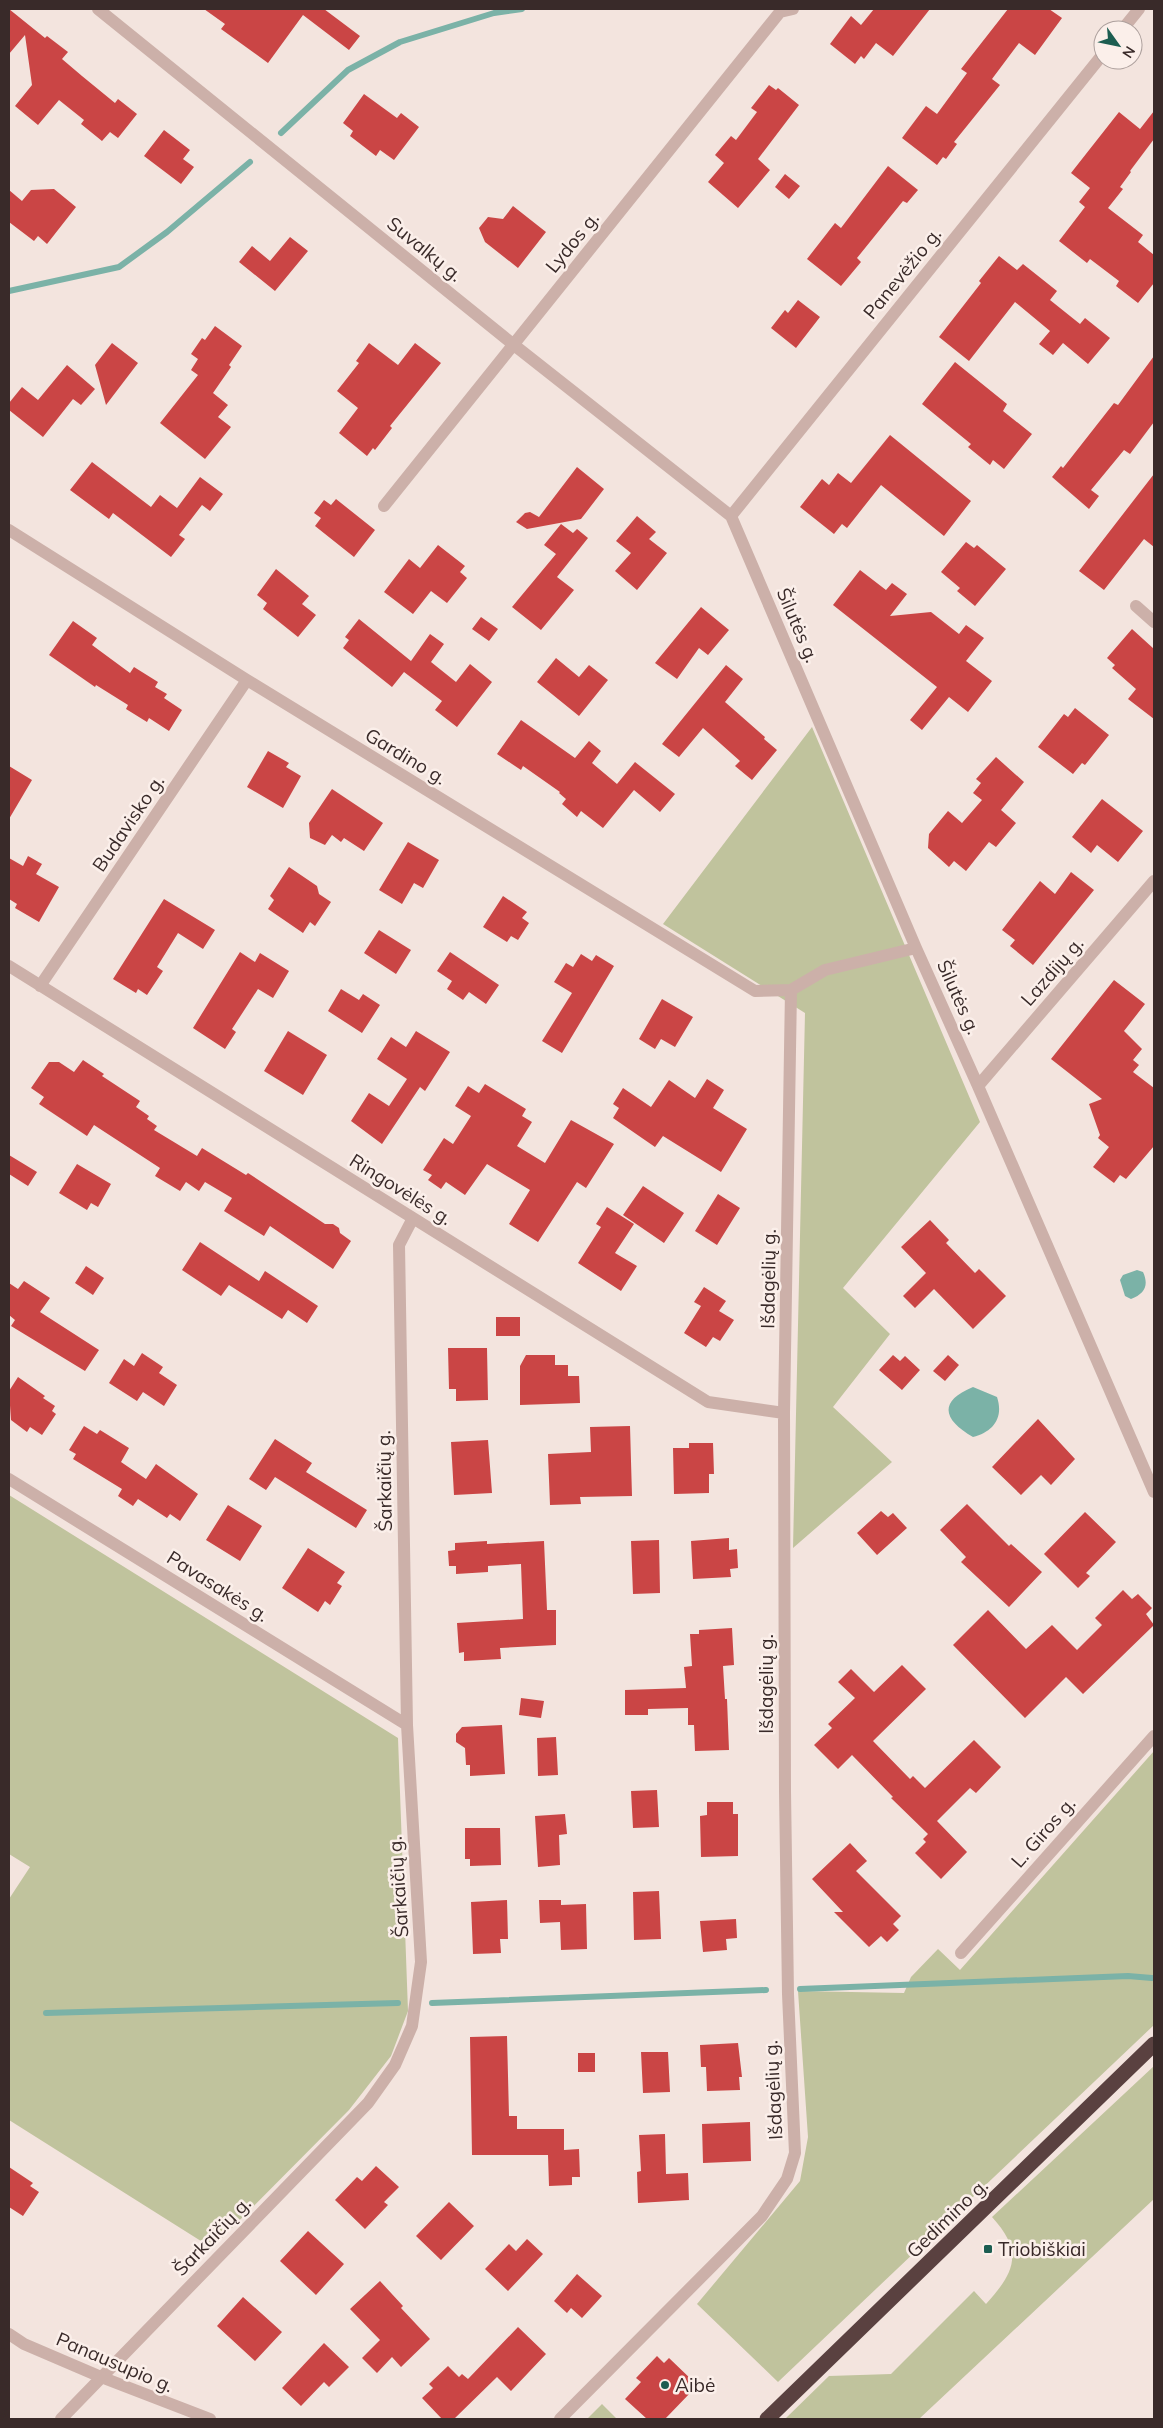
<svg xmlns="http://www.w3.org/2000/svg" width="1163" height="2428" font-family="Mulish,sans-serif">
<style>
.green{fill:#c0c39d}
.water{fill:#7bb2a7}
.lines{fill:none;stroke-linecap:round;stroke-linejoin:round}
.stream{stroke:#7bb2a7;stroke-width:6}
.building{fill:#ca4545}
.street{stroke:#ccb0a9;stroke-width:12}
.highway{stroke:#5a4140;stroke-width:15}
.poi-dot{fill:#1c5d51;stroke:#fbefea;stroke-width:2}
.labels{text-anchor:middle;stroke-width:5;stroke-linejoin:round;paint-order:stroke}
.street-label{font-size:19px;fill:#392a29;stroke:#fbefea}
.poi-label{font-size:19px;fill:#392a29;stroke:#fbefea;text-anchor:start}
</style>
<rect width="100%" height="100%" fill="#f3e4de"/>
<path class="green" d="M812,727L980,1122L843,1288L890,1334L833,1407L892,1462L793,1548L805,1013L663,924Z
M9,1495L398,1738L408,2011L391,2056L349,2110L212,2248L9,2120V1899L30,1867L9,1854Z
M1154,1751V2025L778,2382L697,2304L800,2181L808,2137L798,1991L904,1993L911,1977L938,1949L960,1970Z
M1154,2066V2199L919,2419H785L829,2376L891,2374L974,2291L986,2304C1015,2272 1024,2252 992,2217Z
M602,2404L617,2419H587Z"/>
<path class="water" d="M1137,1270L1143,1272C1149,1285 1145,1294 1131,1299L1125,1296L1120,1280L1123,1275Z
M973,1387L997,1397C1004,1418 993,1432 973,1437C944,1420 937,1402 973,1387Z"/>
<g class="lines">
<path class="stream" d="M281,133L348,70L400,42L494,13L522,9
M9,291L119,267L167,232L250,162
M800,1989L1128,1976L1152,1978
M432,2003L766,1990
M46,2013L398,2003"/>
</g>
<path class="building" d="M9,9L45,38L47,36L68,52L62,59L82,76L115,103L118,99L137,114L118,138L110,132L102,141L81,124L84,120L59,100L38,125L15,106L32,85L25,35L9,54Z
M204,9H324L360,36L349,50L303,15L268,63L221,29L225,24Z
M874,9H930L893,56L876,43L864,59L861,56L855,64L830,44L851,16L861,25Z
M1008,9H1049L1062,18L1035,55L1019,43L992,79L1000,85L954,142L957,144L946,159L943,157L937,165L902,138L926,106L937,114L967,73L961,69Z
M769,85L776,90L778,88L799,105L758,159L770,170L738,208L708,182L724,163L715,155L731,136L736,140L757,112L751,108Z
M364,94L397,118L401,113L419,127L394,160L380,150L376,156L350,136L353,131L343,123Z
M1154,111V139L1130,171L1131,172L1120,187L1123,189L1108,208L1143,235L1138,242L1154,255V283L1138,303L1116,286L1119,281L1090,259L1087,263L1059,241L1085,207L1079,202L1090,188L1071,173L1119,112L1140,129Z
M164,130L190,150L183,159L194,167L181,184L144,156Z
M888,166L918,190L907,203L903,201L857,258L861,262L841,286L807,259L835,223L841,228Z
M785,174L800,186L789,199L775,187Z
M54,189L76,207L47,244L38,236L34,241L9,222V190L22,201L31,190Z
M513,206L546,232L518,268L485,242L479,228L488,217L503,219Z
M290,237L308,251L275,291L239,262L252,246L270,261Z
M999,256L1017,270L1023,264L1057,291L1050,300L1080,324L1085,318L1110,338L1088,364L1063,343L1053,355L1039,344L1050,331L1015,302L969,361L939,337L981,283L979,281Z
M798,300L820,317L796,348L771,328L785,310L788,313Z
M215,326L242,346L229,365L231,367L213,393L228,405L218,417L231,427L205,459L160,423L198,375L191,370L198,359L191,354L202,338L205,340Z
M112,343L138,363L106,405L95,365Z
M369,343L398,365L415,343L441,363L390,426L392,428L375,450L373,448L367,456L339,433L358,408L337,391L359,363L356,361Z
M1154,356V422L1130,454L1124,450L1091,490L1099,496L1089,509L1052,477L1061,466L1063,468L1114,403L1118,405Z
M955,362L1007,404L1003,411L1032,434L1004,469L993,460L990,465L968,447L971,444L922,404Z
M67,365L95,389L81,405L73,399L43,437L9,410V403L22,387L38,400Z
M890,435L971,501L944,536L881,485L847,528L842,524L834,534L800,507L822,479L829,485L838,473L851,483Z
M92,462L151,507L160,495L177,508L200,477L223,494L210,511L202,505L179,535L185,539L171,557L113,513L109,519L70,490Z
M577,467L604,489L581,519L527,529L516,522L525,513L530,512L539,517Z
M1154,474V547L1144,539L1104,590L1079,571Z
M336,499L375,530L354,557L315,526L321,518L314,513L324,500L331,505Z
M637,516L656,532L649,539L667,553L637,590L615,571L631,553L616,541Z
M561,524L573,533L577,529L588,538L557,577L574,590L541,630L512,607L556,554L544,545Z
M966,542L974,548L977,545L1006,569L975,606L957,591L960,588L941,572Z
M438,545L465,566L460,572L467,578L447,603L431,591L413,614L384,592L409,559L420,568Z
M276,569L309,596L302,604L316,615L298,637L263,609L267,603L257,595Z
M860,570L886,590L892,583L907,594L890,616L931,612L959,634L966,625L984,638L966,661L992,681L968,712L949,697L922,730L910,720L937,687L833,605Z
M701,607L729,630L708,655L699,648L677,679L655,663Z
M481,617L498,629L489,641L472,629Z
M359,619L411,661L430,634L444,644L431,662L456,682L470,664L492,682L457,727L435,710L442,701L404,672L392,687L343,648L349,640L345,637Z
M73,621L97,638L92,645L130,673L134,667L158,682L155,687L167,694L164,698L182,710L169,731L149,718L147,722L126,709L128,705L96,685L95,687L49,655Z
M1132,629L1154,649V719L1128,699L1136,689L1112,668L1115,665L1107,658Z
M556,658L579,677L589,665L608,680L579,716L537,682Z
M726,665L743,679L725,702L765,737L764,739L777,750L752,780L735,766L740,761L703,728L679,757L662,744Z
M1075,708L1109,735L1085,765L1082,763L1073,774L1038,747L1064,714L1068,717Z
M521,720L575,758L589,741L601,751L592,763L617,784L635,762L675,794L660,812L634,790L603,828L581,811L577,817L562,804L566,799L559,793L560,792L523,766L521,770L497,754Z
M268,751L289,763L286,767L301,776L283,808L247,787Z
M996,757L1024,782L1001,810L1016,823L996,847L989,842L966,871L954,861L949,867L928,848L929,834L948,811L962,823L982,800L973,793L981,783L976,779Z
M9,766L32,780L9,819Z
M332,789L383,823L364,851L344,838L341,842L332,835L325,845L310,838L309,823Z
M1102,799L1143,831L1118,862L1097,845L1091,853L1072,837Z
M408,842L439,860L423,888L414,883L402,904L379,890Z
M28,856L42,864L36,874L59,887L39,922L15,908L17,904L9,899V858L23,866Z
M289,867L317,886L319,894L331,902L315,926L310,922L303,933L268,909L274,900L270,896Z
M1071,872L1094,890L1033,965L1010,946L1015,940L1002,930L1040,881L1055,894Z
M503,896L527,912L522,918L529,923L518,940L511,936L507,942L483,927Z
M164,899L215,930L203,949L178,933L157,967L163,971L147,995L138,989L136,993L113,979Z
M379,930L411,950L396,974L364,953Z
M240,952L255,962L260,953L289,971L273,998L258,989L232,1029L236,1032L225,1049L193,1028Z
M450,952L499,985L486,1004L469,992L463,1000L447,989L452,981L437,971Z
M581,954L592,961L596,955L614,966L562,1053L542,1041L572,993L554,982L566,963L573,967Z
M1114,980L1145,1004L1124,1031L1142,1049L1133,1060L1139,1065L1133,1072L1154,1088V1146L1126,1179L1120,1175L1114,1183L1093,1167L1109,1147L1098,1138L1100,1135L1089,1104L1102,1099L1051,1059Z
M341,989L359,1000L363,994L380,1005L362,1033L328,1011Z
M662,999L693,1017L675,1047L661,1039L655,1049L639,1039Z
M288,1031L327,1055L303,1095L264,1071Z
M416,1031L450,1052L425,1091L420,1087L382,1144L351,1121L369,1093L389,1106L407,1079L377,1059L391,1037L406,1047Z
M83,1060L104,1074L102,1076L140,1101L136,1107L149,1116L147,1119L157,1126L154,1130L197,1156L202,1148L246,1175L248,1173L325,1224H333L339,1228L340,1233L351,1241L333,1269L270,1226L264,1236L224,1211L232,1198L205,1182L199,1191L186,1182L180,1191L155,1176L160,1168L94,1125L87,1136L39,1104L44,1097L31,1088L49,1062H59L74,1072Z
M707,1079L724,1090L713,1108L747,1129L721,1172L663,1136L655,1147L613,1118L619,1108L613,1104L623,1088L651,1107L669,1080L695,1098Z
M485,1084L526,1109L522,1116L532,1122L517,1146L545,1163L571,1120L614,1144L586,1188L577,1182L538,1242L509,1224L530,1190L487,1164L465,1195L446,1182L441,1189L428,1180L432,1175L423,1170L444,1138L453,1144L471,1116L455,1106L468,1086L479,1093Z
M9,1155L37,1172L28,1186L9,1174Z
M77,1164L111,1184L98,1207L91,1203L87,1210L59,1193Z
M643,1186L684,1213L664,1243L623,1215Z
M718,1194L740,1208L717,1245L695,1231Z
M607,1207L634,1224L615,1253L637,1266L621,1291L578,1263L601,1227L596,1224Z
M930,1220L949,1240L946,1243L975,1273L979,1269L1006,1296L973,1329L934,1289L915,1308L903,1296L926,1273L901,1247Z
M200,1242L259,1281L265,1271L318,1306L307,1323L288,1310L282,1319L229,1285L221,1296L182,1270Z
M86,1266L104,1278L93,1295L75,1283Z
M24,1281L50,1298L40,1312L99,1350L85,1371L11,1326L15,1320L9,1315V1283L18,1289Z
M704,1287L726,1301L719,1311L734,1320L720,1341L713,1337L706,1347L684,1333L701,1306L694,1302Z
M496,1317H520V1336H496Z
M448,1348H487L488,1400L456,1401V1389H449Z
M142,1353L163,1367L159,1373L177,1385L164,1406L143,1392L137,1401L109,1383L124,1359L134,1366Z
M526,1355H555V1365H568V1376H579L580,1403L520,1405V1366Z
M893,1355L900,1361L905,1356L920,1370L902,1390L879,1370Z
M948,1355L959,1365L945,1381L933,1371Z
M18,1377L45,1396L43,1398L55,1406L52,1411L56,1414L42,1435L30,1427L27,1432L11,1420L9,1391Z
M1038,1419L1075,1459L1051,1485L1041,1475L1021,1495L992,1467Z
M84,1426L97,1434L100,1430L129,1448L121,1462L146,1479L156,1464L198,1494L180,1521L170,1514L167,1518L138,1499L133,1506L118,1496L122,1489L73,1459L76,1454L69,1450Z
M630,1426L632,1496L580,1497L581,1504L550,1505L548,1454L591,1452L590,1427Z
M275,1439L312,1463L306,1472L367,1510L356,1528L275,1477L266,1490L249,1479Z
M488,1440L492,1493L454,1495L451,1442Z
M689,1443H713L714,1474H709V1493L674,1494L673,1448H689Z
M967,1504L1009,1546L1011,1544L1042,1572L1009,1607L961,1562L966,1557L940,1530Z
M228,1505L262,1526L240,1561L206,1540Z
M881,1511L888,1517L893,1513L907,1528L877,1555L857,1533Z
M1085,1512L1116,1542L1086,1573L1090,1576L1078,1588L1044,1554Z
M729,1538V1550L737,1549L738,1568L730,1569L731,1577L693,1579L691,1541Z
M659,1540L660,1593L633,1594L631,1541Z
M487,1541V1544L544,1541L547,1610H556V1645L500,1648L501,1659L464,1661V1652L459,1653L457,1623L523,1619L521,1564L488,1566V1572L456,1574V1566H449L448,1551L455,1550V1543Z
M308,1548L345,1572L337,1583L342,1586L330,1605L325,1601L318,1612L282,1588Z
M1123,1590L1132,1599L1138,1594L1152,1608L1146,1614L1154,1625L1083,1694L1066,1677L1025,1718L953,1645L988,1610L1026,1649L1052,1625L1077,1650L1102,1625L1095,1618Z
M732,1628L734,1665L723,1666L725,1699H727L729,1750L695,1751L694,1725H688V1708L648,1709V1715H625V1690L686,1688L684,1667L692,1666L690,1634H699V1630Z
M902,1665L926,1689L873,1741L910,1779L913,1776L925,1788L974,1740L1001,1767L976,1793L970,1788L937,1821L967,1852L941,1879L915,1853L926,1842L923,1839L928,1834L891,1798L893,1797L852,1755L838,1769L814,1745L832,1728L828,1724L855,1698L838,1682L851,1669L874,1692Z
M521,1698L544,1701L541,1718L519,1715Z
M502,1725L505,1774L470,1776V1765H466L465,1748L456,1742V1734L462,1727Z
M556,1737L558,1775L538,1776L537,1738Z
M657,1790L659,1827L633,1828L631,1791Z
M707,1802H733V1814H738V1856L701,1857L700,1816L707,1815Z
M565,1814L567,1834L559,1835L560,1865L538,1867L535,1816Z
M465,1828H500L501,1865L470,1866V1859H465Z
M850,1843L867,1861L856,1871L901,1916L893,1924L899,1930L887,1942L881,1936L869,1947L834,1912H843L812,1879Z
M659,1891L661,1939L634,1940L633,1892Z
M507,1900L508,1939H500L501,1953L473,1954L471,1902Z
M539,1900H561V1905L586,1904L587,1949L561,1950L560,1922L540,1923Z
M736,1919L737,1938L726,1939L727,1950L703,1952L700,1921Z
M507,2036L509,2116H517V2129H564V2150L579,2149L580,2177H572V2185L549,2186L548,2155H472L470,2037Z
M738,2043L742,2077H739L740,2090L707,2091L706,2067H701L700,2045Z
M641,2052H668L670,2092L643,2093Z
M578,2053H595V2072H578Z
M750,2122L751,2161L703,2163L702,2124Z
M665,2134L666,2174L688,2173L689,2200L638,2203L637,2172L641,2171L639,2135Z
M376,2166L399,2187L384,2202L388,2205L365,2229L335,2200L357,2177L362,2181Z
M9,2167L33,2183L30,2186L39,2192L23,2216L9,2207Z
M449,2202L474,2226L441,2260L416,2236Z
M308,2231L344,2264L316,2295L280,2261Z
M527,2239L543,2254L508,2291L485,2269L509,2244L516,2251Z
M577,2274L602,2296L582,2318L571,2308L567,2313L554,2301Z
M380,2281L403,2306L401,2308L430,2339L401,2367L392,2357L377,2373L362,2358L380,2340L350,2309Z
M243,2297L282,2332L255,2361L217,2326Z
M518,2327L546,2354L511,2391L497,2377L454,2419H442L422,2398L433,2388L429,2384L448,2366L459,2377L462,2374L468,2379Z
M324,2343L349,2367L329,2387L324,2382L301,2406L282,2388Z
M657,2356L664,2363L669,2358L694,2382L689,2388L692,2391L665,2419H647L625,2399L641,2382L636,2378Z"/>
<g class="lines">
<path class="street" d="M98,9L514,345L731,516L916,948L978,1086L1154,1492
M1122,30L1139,9
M384,506L780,12L793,9
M731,516L1103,54
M9,530L247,680L755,991L791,990
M1136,606L1154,622
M9,966L708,1402L784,1413
M40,986L247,680
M978,1086L1154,881
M9,1479L407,1725
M961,1953L1154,1736
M9,2334L24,2344L101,2377L210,2419
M61,2419L368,2103L395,2065L412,2026L421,1962L407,1725L399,1245L413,1218
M560,2419L762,2216L787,2179L795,2153L788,1994L785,1791L784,1413L791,990L825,970L916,948"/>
<path class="highway" d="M767,2419L1154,2044"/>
</g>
<g class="poi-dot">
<rect x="983" y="2244" width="10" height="10" rx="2.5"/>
<circle cx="665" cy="2385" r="5"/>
</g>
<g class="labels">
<g class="street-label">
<text transform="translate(572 242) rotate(-51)" y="7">Lydos g.</text>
<text transform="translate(425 249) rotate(39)" y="7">Suvalkų g.</text>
<text transform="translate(902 273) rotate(-51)" y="7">Panevėžio g.</text>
<text transform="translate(798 625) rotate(67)" y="7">Šilutės g.</text>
<text transform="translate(406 756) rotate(31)" y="7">Gardino g.</text>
<text transform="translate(128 823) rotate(-56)" y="7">Budavisko g.</text>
<text transform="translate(1052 971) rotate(-49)" y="7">Lazdijų g.</text>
<text transform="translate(959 997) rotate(66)" y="7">Šilutės g.</text>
<text transform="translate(401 1189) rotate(32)" y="7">Ringovėlės g.</text>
<text transform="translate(768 1279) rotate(-89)" y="7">Išdagėlių g.</text>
<text transform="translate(384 1481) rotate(-91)" y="7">Šarkaičių g.</text>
<text transform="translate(218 1586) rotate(32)" y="7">Pavasakės g.</text>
<text transform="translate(766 1684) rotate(-90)" y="7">Išdagėlių g.</text>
<text transform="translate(1043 1832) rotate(-49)" y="7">L. Giros g.</text>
<text transform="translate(398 1887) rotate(-94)" y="7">Šarkaičių g.</text>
<text transform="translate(773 2090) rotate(-93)" y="7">Išdagėlių g.</text>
<text transform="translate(947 2218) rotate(-44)" y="7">Gedimino g.</text>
<text transform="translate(212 2236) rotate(-46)" y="7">Šarkaičių g.</text>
<text transform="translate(115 2362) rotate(23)" y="7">Panausupio g.</text>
</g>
<g class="poi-label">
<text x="998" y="2256">Triobiškiai</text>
<text x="675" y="2392">Aibė</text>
</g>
</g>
<rect width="1163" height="2428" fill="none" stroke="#392a29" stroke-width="20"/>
<g transform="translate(1118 45) rotate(123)"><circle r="24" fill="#fbefea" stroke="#ada09d"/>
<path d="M0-4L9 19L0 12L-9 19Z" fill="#1c5d51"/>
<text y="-8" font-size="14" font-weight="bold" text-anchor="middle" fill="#392a29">N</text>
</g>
</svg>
